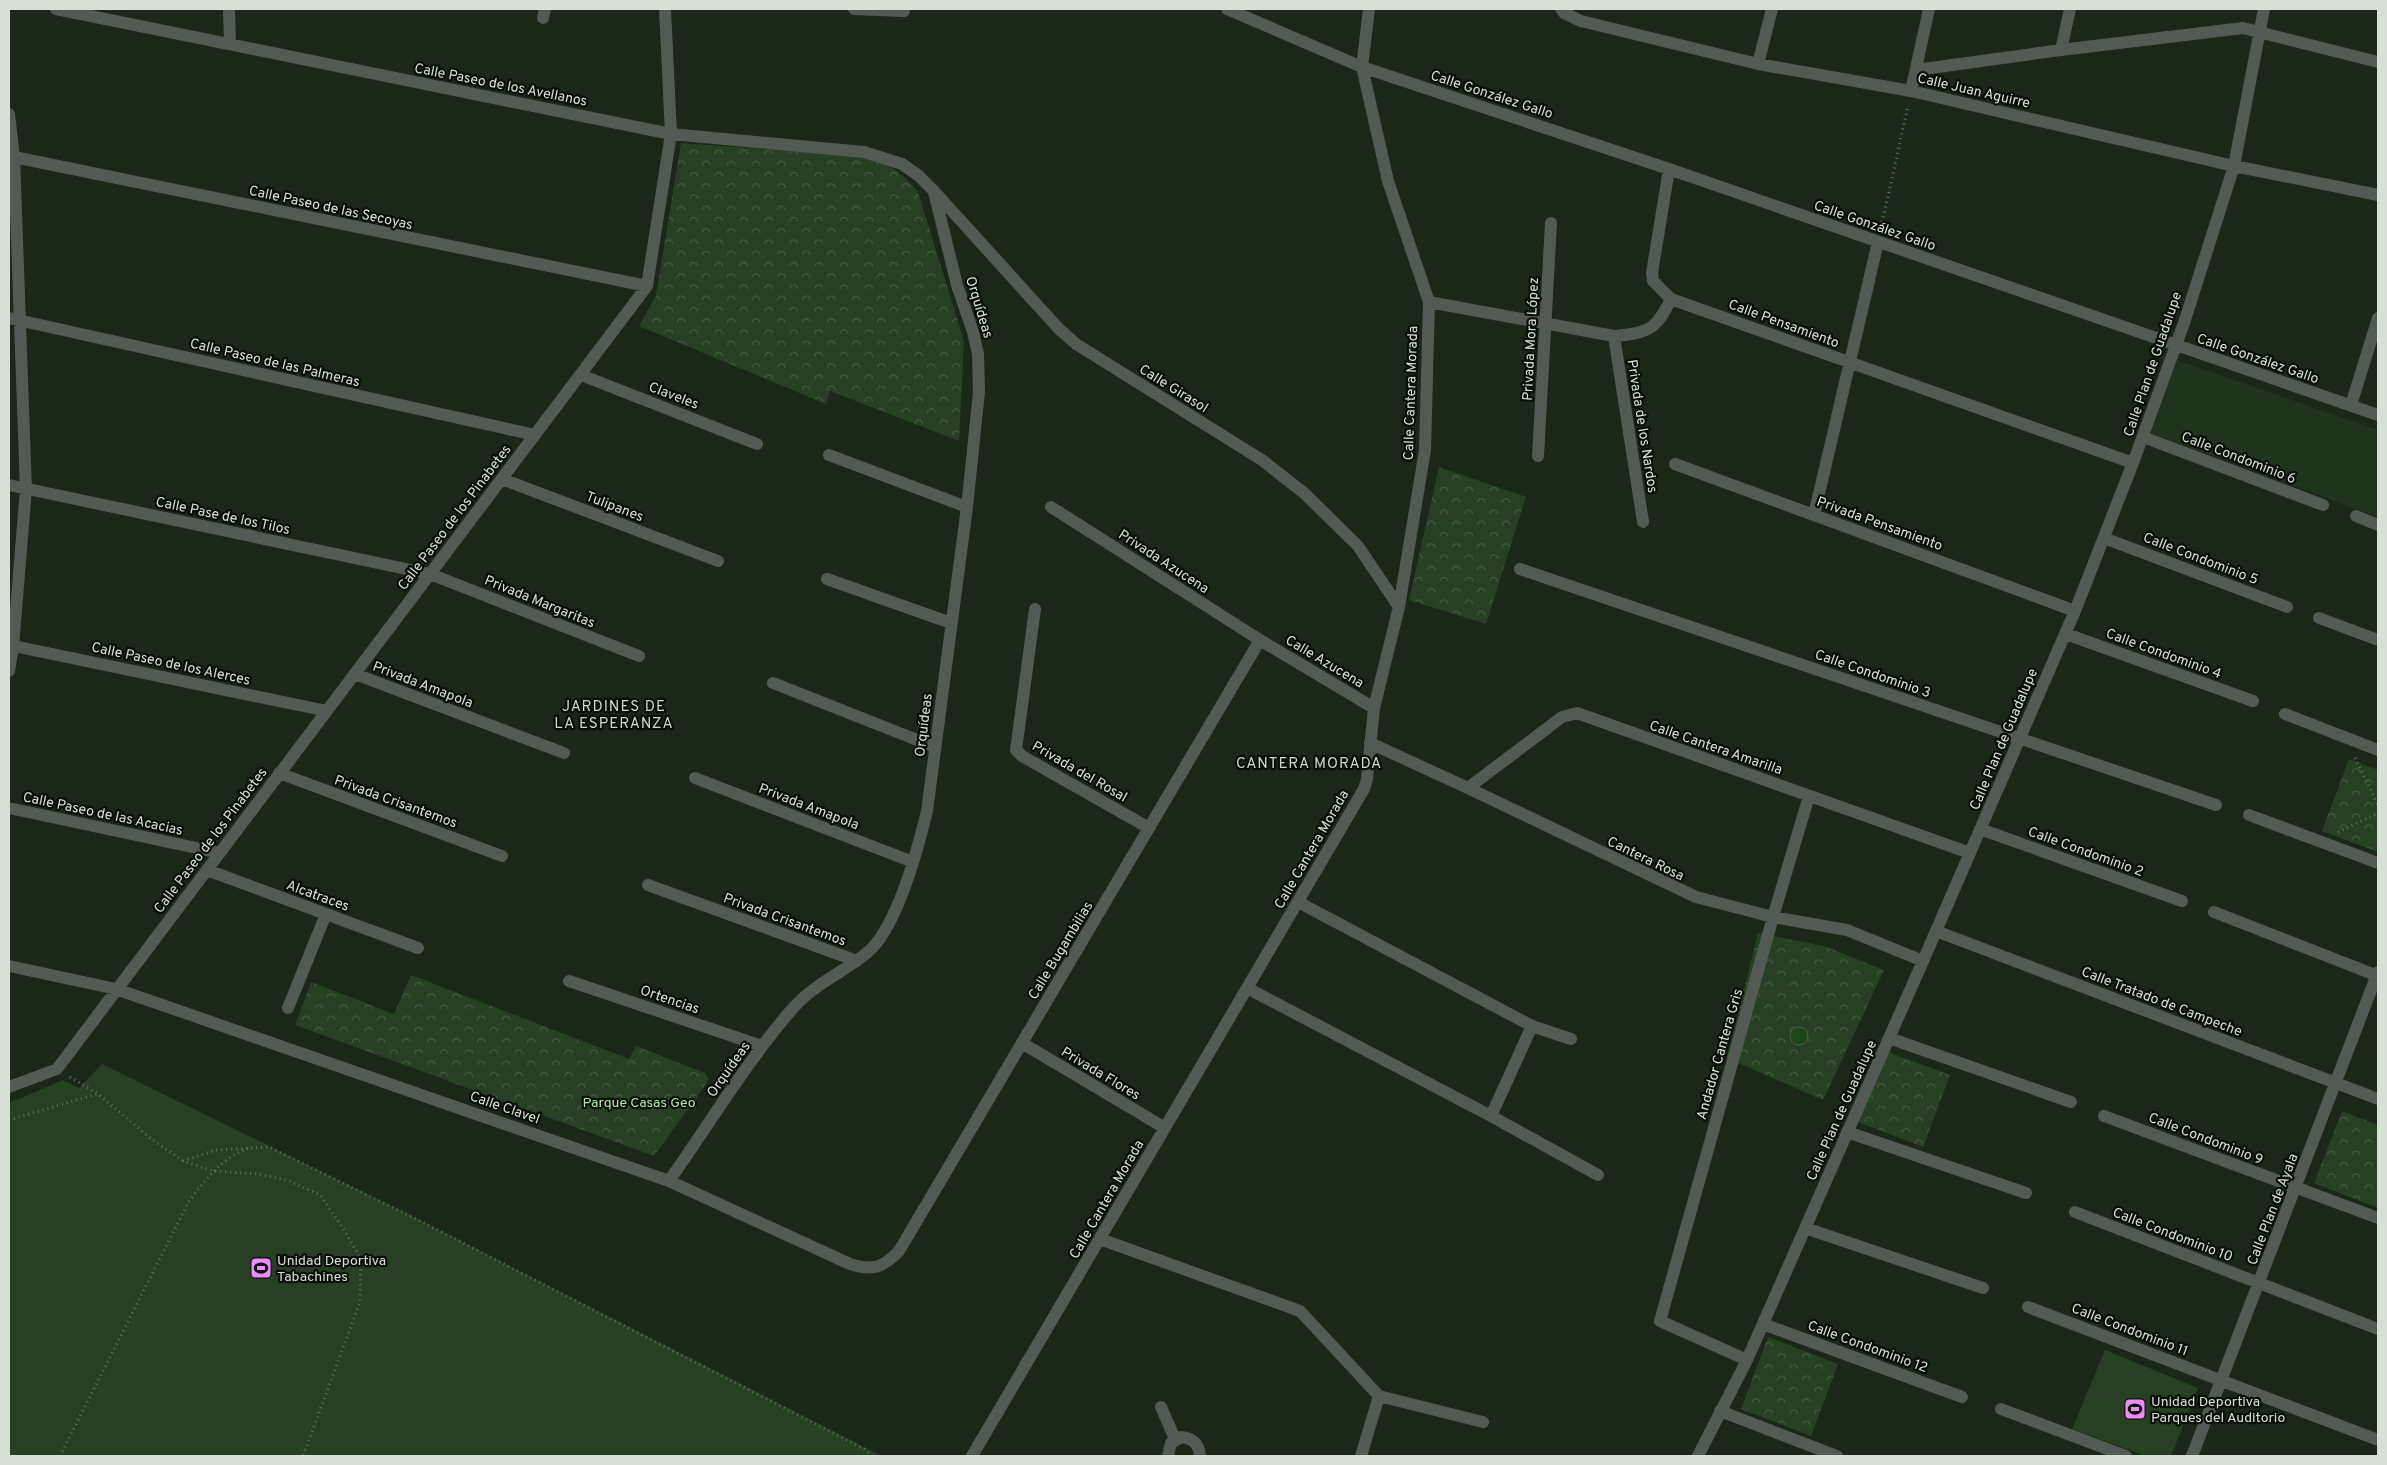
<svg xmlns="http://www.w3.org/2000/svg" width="2387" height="1465" font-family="Overpass,sans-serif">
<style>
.built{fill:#21321f}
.grass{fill:#274024}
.forest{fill:url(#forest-crowns)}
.building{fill:#1b4817;stroke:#4e5c4c}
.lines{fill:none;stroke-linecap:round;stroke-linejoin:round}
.path{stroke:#646f63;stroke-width:3;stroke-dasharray:1 4;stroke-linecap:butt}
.minor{stroke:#535a53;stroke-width:12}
.labels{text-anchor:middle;stroke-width:4.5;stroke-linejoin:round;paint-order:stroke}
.street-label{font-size:14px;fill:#d7e0d6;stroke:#090e08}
.park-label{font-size:14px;fill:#a8eca0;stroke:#090e08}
.poi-label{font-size:14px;fill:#d7e0d6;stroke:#090e08;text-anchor:start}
.neighbourhood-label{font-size:15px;letter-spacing:1px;fill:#cadbc8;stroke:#090e08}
</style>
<defs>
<pattern id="forest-crowns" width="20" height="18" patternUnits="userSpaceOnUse" patternTransform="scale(1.25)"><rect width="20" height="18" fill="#274024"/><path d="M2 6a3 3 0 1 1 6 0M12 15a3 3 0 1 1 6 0" fill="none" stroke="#465b43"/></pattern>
</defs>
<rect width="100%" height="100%" fill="#1a2719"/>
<path class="built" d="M2177,360L2378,430V517L2151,433Z"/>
<path class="grass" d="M102,1064L404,1212L882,1456H9V1103L63,1080L79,1088Z
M2105,1350L2198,1388L2171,1456H2146L2072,1429Z"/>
<path class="forest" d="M681,143L867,157C892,165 901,172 918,192L964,341L959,441L830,391L826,404L639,326L656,296Z
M1439,467L1526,497L1486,624L1409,600Z
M2349,759L2378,770V852L2322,831Z
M1758,933L1824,946L1884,970L1823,1100L1727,1058Z
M411,975L629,1059L636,1046L705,1073L709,1080L654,1156L295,1025L311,982L394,1014Z
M1888,1052L1950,1075L1923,1147L1858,1122Z
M2342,1111L2378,1125V1208L2314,1183Z
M1768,1337L1838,1364L1811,1436L1741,1409Z"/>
<path class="building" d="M1790 1036a9 9 0 1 1 18 0a9 9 0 1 1-18 0Z"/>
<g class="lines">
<path class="path" d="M1881,227L1908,106
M2355,758L2378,805
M2338,832L2378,813
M70,1077L98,1094L150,1138L183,1161L213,1171L259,1174L289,1181L320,1195L343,1228L361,1259L360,1302L303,1456
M9,1120L97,1094
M183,1161L216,1150L269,1147L422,1222L866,1450L872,1456
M60,1456L188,1203C205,1180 221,1158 249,1148"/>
<path class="minor" d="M56,9L671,134L864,152L902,164L919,176L933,190L1059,329L1076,344L1262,460L1304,493L1358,546L1399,607
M229,9L230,44
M854,9L904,11
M1227,9L1362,67L1669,169L2378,415
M1561,9L1564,13L1581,21L1758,64L1911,91L2234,166L2378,195
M543,18L545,9
M2061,50L2070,9
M1758,64L1772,9
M1916,70L2061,50L2243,28L2378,62
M1911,91L1929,9
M9,114L14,157L26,489L13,646L9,671
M9,156L647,286
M1669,169L1652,273L1653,281L1671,299L2133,463
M1429,302L1614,336C1648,333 1656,330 1671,299
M9,318L535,435
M1614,336L1643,522
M581,375L757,444
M2351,405L2378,318
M2143,437L2323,505
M829,455L967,507
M1538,456L1551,223
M1675,464L2075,611
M502,479L718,561
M9,485L430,574L639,656
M1051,507L1260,640L1374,708
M1814,515L1878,242
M2356,516L2378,525
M2104,538L2287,607
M1520,569L2216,805
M827,579L951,623
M1035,609L1016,750L1022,756L1149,828
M2319,618L2378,640
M2066,634L2253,701
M9,645L327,711
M355,674L564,753
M773,683L935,747
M2285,714L2378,750
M1370,743L1468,788L1696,897L1773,917L1847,930L1923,961
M279,773L502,856
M695,778L913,862
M1468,788L1562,717L1577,713L1970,853
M9,808L220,853
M2249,815L2378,863
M1980,829L2182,901
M207,870L418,948
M648,885L857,961
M2214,912L2378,976
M1936,931L2378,1099
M9,966L116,989L669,1181L850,1264C872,1271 883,1268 899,1251L1260,640
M569,981L762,1046
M1247,988L1491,1116L1532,1026L1298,902
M288,1008L326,914
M1532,1026L1571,1039
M1889,1038L2071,1102
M1022,1043L1165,1128
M9,1087L57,1069L647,286L671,134L665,9
M1491,1116L1598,1175
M2104,1116L2378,1218
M1847,1132L2026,1193
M669,1181C710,1123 747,1061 793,1008C815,983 845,972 869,951C897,926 918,848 927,811L967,507L979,392L978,354L973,332L957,285L934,192
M2075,1212L2378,1329
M1805,1228L1983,1288
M1100,1239L1300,1311L1379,1396
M2028,1307L2378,1440
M1763,1324L1962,1397
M1747,1360L1660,1321L1773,917L1809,796
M1379,1396L1483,1422
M1161,1407L1175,1439
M2001,1409L2126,1456
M1720,1411L1837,1456
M972,1456L1364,789L1367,779L1374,708L1399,607L1425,450L1429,302L1388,181L1362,67L1369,9
M1168,1456L1171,1443L1181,1437C1193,1438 1199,1444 1200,1456
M1361,1456L1379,1396
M1698,1456L1747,1360L1923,961L2075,611L2133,463L2184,323L2234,166L2264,9
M2192,1456L2378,972"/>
</g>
<defs>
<g id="stadium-square" transform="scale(1.125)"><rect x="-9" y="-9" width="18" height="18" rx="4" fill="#ec8cfb" stroke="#090e08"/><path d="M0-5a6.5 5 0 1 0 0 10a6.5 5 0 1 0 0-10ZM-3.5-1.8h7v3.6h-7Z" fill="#111"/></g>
</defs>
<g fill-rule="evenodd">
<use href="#stadium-square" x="261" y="1268"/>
<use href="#stadium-square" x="2135" y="1409"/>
</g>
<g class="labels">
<g class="street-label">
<text transform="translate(501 84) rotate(11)" y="5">Calle Paseo de los Avellanos</text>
<text transform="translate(1974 90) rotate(13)" y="5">Calle Juan Aguirre</text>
<text transform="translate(1492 94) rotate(18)" y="5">Calle González Gallo</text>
<text transform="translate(331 207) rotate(12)" y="5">Calle Paseo de las Secoyas</text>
<text transform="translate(1875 225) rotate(19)" y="5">Calle González Gallo</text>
<text transform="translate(980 307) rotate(73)" y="5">Orquídeas</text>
<text transform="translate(1784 323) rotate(20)" y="5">Calle Pensamiento</text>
<text transform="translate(1530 339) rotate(-87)" y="5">Privada Mora López</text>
<text transform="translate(2258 358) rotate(19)" y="5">Calle González Gallo</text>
<text transform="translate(275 362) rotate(13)" y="5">Calle Paseo de las Palmeras</text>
<text transform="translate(2152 364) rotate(-71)" y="5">Calle Plan de Guadalupe</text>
<text transform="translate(1174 388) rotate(32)" y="5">Calle Girasol</text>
<text transform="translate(1410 393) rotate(-88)" y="5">Calle Cantera Morada</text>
<text transform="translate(674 395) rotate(21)" y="5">Claveles</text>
<text transform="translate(1643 426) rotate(81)" y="5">Privada de los Nardos</text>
<text transform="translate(2239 457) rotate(21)" y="5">Calle Condominio 6</text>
<text transform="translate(615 506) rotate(21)" y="5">Tulipanes</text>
<text transform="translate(223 515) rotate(12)" y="5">Calle Pase de los Tilos</text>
<text transform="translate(454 517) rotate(-53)" y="5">Calle Paseo de los Pinabetes</text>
<text transform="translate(1880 523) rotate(20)" y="5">Privada Pensamiento</text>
<text transform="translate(2201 558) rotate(21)" y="5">Calle Condominio 5</text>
<text transform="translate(1164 561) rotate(33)" y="5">Privada Azucena</text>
<text transform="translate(540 601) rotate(22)" y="5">Privada Margaritas</text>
<text transform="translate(2164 653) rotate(20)" y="5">Calle Condominio 4</text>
<text transform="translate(1325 661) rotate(31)" y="5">Calle Azucena</text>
<text transform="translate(171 663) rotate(12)" y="5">Calle Paseo de los Alerces</text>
<text transform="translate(1873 673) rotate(19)" y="5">Calle Condominio 3</text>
<text transform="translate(423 684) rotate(21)" y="5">Privada Amapola</text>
<text transform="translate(923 725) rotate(-83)" y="5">Orquídeas</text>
<text transform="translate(2003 739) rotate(-67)" y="5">Calle Plan de Guadalupe</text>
<text transform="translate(1716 747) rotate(19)" y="5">Calle Cantera Amarilla</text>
<text transform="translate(1080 771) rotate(30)" y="5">Privada del Rosal</text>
<text transform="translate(396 801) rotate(20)" y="5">Privada Crisantemos</text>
<text transform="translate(809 806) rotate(21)" y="5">Privada Amapola</text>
<text transform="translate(103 813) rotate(12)" y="5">Calle Paseo de las Acacias</text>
<text transform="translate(210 840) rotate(-53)" y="5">Calle Paseo de los Pinabetes</text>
<text transform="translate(1311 849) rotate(-60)" y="5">Calle Cantera Morada</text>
<text transform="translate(2086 851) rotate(20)" y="5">Calle Condominio 2</text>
<text transform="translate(1646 858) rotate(26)" y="5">Cantera Rosa</text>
<text transform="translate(318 895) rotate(20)" y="5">Alcatraces</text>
<text transform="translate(785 919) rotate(20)" y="5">Privada Crisantemos</text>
<text transform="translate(1060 950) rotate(-59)" y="5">Calle Bugambilias</text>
<text transform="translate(670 999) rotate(19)" y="5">Ortencias</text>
<text transform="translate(2162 1001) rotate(21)" y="5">Calle Tratado de Campeche</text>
<text transform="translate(1719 1054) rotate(-74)" y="5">Andador Cantera Gris</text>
<text transform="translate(728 1069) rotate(-55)" y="5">Orquídeas</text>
<text transform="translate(1101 1073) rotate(31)" y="5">Privada Flores</text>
<text transform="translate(505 1107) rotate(19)" y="5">Calle Clavel</text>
<text transform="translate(1841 1110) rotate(-66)" y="5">Calle Plan de Guadalupe</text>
<text transform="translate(2206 1138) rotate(21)" y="5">Calle Condominio 9</text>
<text transform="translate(1106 1199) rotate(-60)" y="5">Calle Cantera Morada</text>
<text transform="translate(2272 1209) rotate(-69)" y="5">Calle Plan de Ayala</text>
<text transform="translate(2173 1234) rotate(21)" y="5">Calle Condominio 10</text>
<text transform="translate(2130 1329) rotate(21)" y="5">Calle Condominio 11</text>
<text transform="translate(1868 1346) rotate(20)" y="5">Calle Condominio 12</text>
</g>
<g class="park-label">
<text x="639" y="1107">Parque Casas Geo</text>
</g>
<g class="poi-label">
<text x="277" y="1265">Unidad Deportiva<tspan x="277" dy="16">Tabachines</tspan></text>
<text x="2151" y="1406">Unidad Deportiva<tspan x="2151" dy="16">Parques del Auditorio</tspan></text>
</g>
<g class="neighbourhood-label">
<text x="614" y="711">JARDINES DE<tspan x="614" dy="17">LA ESPERANZA</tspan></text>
<text x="1309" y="768">CANTERA MORADA</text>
</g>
</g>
<rect width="2387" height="1465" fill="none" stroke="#d7e0d6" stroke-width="20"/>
</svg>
